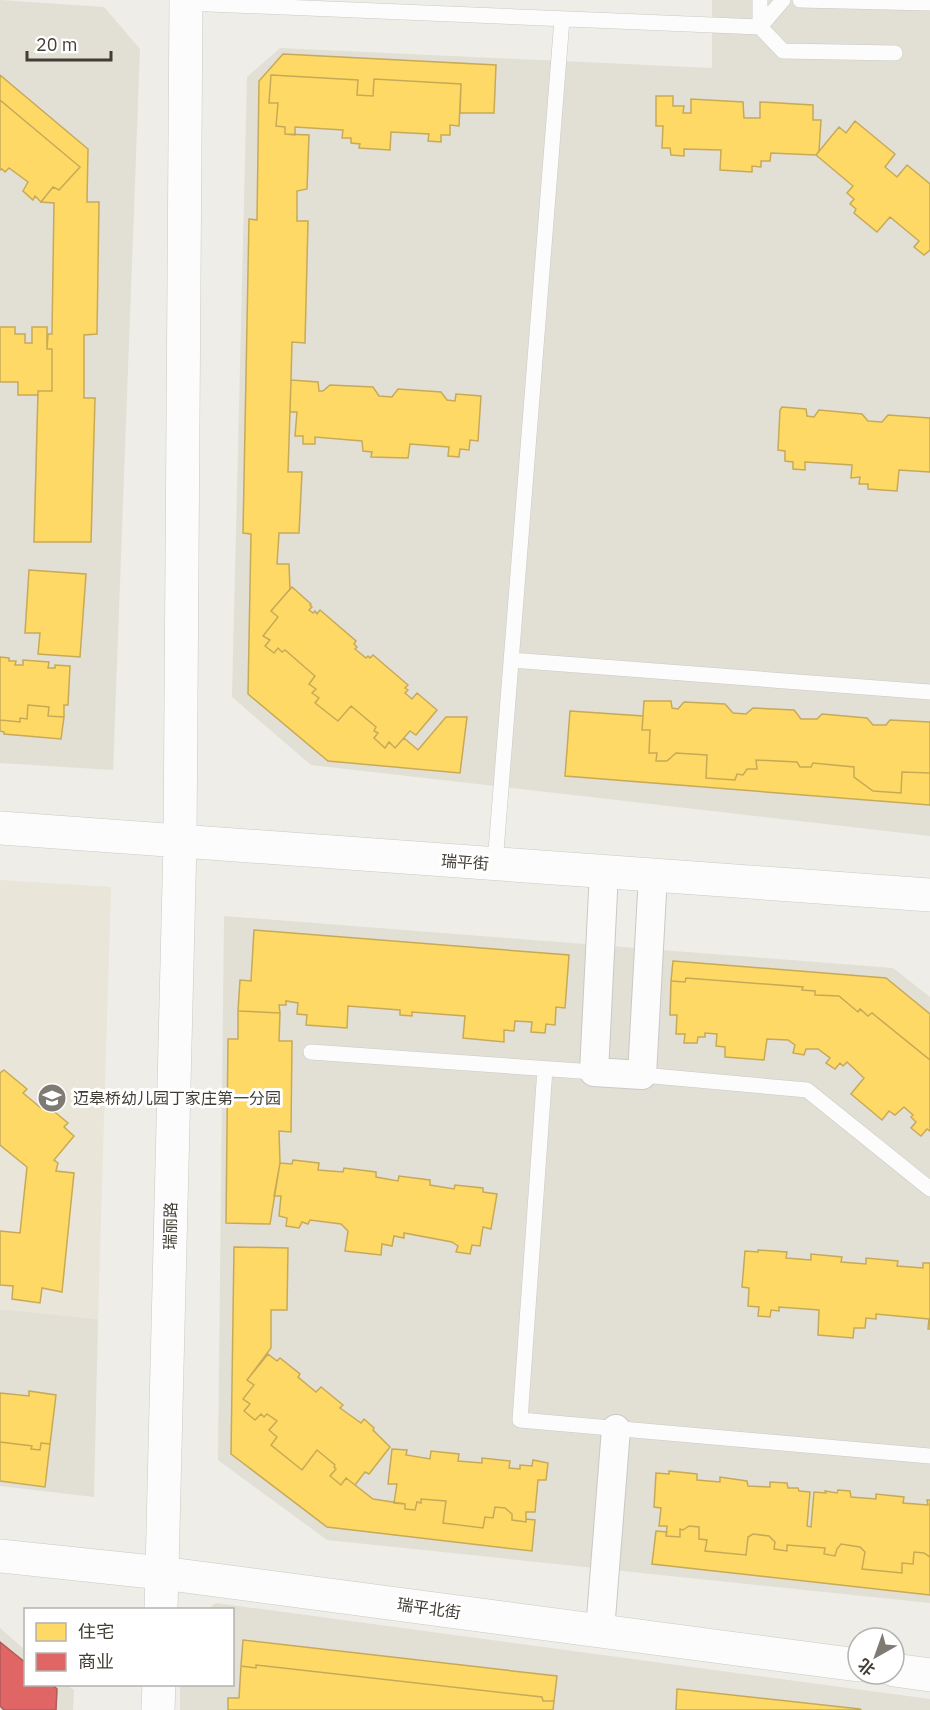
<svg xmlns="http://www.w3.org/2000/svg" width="930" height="1710" font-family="'IBM Plex Sans','Noto Sans SC',sans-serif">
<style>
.residential{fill:#e2dfd5}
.education{fill:#e9e5d8}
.homes{fill:#ffd966;stroke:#c7aa57;stroke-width:1.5}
.shops{fill:#e06666;stroke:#b15a57;stroke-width:1.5}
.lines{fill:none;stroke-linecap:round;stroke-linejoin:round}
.service-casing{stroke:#cac9c4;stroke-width:16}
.minor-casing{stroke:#cac9c4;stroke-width:30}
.tertiary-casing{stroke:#cac9c4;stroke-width:34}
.service{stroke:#fcfcfc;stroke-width:15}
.minor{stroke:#fcfcfc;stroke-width:28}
.tertiary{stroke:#fcfcfc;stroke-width:33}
.labels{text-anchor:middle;stroke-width:6;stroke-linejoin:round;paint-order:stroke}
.street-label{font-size:16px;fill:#433e35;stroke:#fff}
.poi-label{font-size:16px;fill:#433e35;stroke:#fff;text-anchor:start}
</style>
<rect width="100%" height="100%" fill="#eeede8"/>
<path class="residential" d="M0,0L104,7L140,49L113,770L0,763Z
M712,0H930V836L311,765L232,697L247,77L280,48L712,68Z
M224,916L893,968L930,997V1603L327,1540L218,1460Z
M0,1309L98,1319L94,1497L0,1486Z
M216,1603L930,1699V1710H180V1685L232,1684V1610L208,1609Z
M0,1628L25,1650L26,1684L67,1685L74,1690L73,1710H0Z"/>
<path class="education" d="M0,880L111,887L98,1319L0,1309Z"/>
<path class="homes" d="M283,54L496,65L494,113H460L461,84L374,79L373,96L357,95L358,80L271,75L269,103H278L276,126L285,127V134L309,135L307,189L297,191V221H308L305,343L292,342L291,380L288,472H302L299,533H279L277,564H289L290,589L271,611L278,617L263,636L270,640L265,646L274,653L278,648L282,652L285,650L315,676L309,684L316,689L312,693L319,698L315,703L338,721L351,706L376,727L374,731L378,733L374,738L385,748L389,742L395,748L404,738L418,750L446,717H467L460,773L328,761L248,694L251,534L243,533L249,219L257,220L259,81Z
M0,75L88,149L87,202H99L97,334L84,335V398H95L91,542H34L38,391H52V349H47L48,334H52L54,203L41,202L53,187L59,190L80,167L0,100Z
M271,75L358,80L357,95L373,96L374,79L461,84L459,126L450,125V135H441V142L428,141L429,134L391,132L390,150L359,148L360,144L351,143V138H342L343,130L295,127V135L285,134V127L276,126L278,103H269Z
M656,96H673V106H684L683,113H691V99L743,102L744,118H760V102L813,105V120H821L819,151L816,155L771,153L770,161H761V167L752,166V172L720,170L721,150L684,149V156L671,155L670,148H662L663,126H656Z
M0,100L80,167L59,190L53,187L41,202L35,196L33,200L23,191L28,182L9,168L5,172L2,169L0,170Z
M855,121L895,154L885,167L897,177L907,165L930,184V250L924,255L914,247L919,241L890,217L877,232L854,213L856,209L850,204L854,199L847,193L853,186L816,155L839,127L846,133Z
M0,327H15V334H25V343H32V327H47V349H52V391H38V395H18V382H0Z
M291,380L318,382L319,391H323L330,385L373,387L379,396L392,397L398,389L441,392L447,400L455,401L456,394L481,396L478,441L470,440L469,450L460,449L459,457L448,456L449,447L410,444L408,458L371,457L372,452L363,451L362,441L315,437V444H303V436H295L297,412H290Z
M782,407L806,409L807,416L814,417L819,410L862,414L868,421L882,422L888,415L930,418V472L899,470L897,491L868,489V484H859L860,477L851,478L852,465L805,462V470L793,469V462L785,461V451L778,450L780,410Z
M29,570L86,574L80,657L38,654L40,633H25Z
M292,587L311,604L310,605L312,607L309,610L313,613L315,611L317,614L320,610L356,641L354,644L357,647L355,649L366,658L368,656L370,658L373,655L408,685L405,688L408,690L405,693L412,699L417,693L437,710L416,735L410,731L395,748L389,742L385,748L374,738L378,733L374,731L376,727L351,706L338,721L315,703L319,698L312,693L316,689L309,684L315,676L285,650L282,652L278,648L274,653L265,646L270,640L263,636L278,617L271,611Z
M0,657L9,658V661H16L15,665H23V660L49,662L48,668H55V665L70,666L68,705H64V717L48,716L49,707L28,705L27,719L20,718V722L0,720Z
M644,701H671L672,708L678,709L684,702L725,704L733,713L746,714L753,708L794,710L801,719H817L822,714L867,718L873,725H886L890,720L930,722V773L902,772L901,793L873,791L854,777V767L813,763L811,767H800L797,762L756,760L757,769H747L743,775L737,774L735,780L706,778L707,755L676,753L667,761H656L657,753H649L650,730H642Z
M28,705L49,707L48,716L64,717L61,739L4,734V732L0,731V720L20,722V718L27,719Z
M570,711L643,716L642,730H650L649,753H657L656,761H667L676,753L707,755L706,778L735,780L737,774L743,775L747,769H757L756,760L797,762L800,767H811L813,763L854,767V777L873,791L901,793L902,772L930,773V805L565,776Z
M254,930L569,955L565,1008L556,1007L555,1025L546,1024L545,1033L531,1032L532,1022L515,1021L514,1031L504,1030V1042L463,1038L465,1016L412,1012V1016L400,1015V1010L348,1006L347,1028L306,1025L307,1015L297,1014L298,1003L286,1001V1005H279L280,1013L238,1011L240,980L251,981Z
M673,961L886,978L930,1014V1060L872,1013L868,1016L860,1009L858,1012L839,996L815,995V991L802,990L803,987L686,978L685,982L671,981Z
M686,978L803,987L802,990L815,991V995L839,996L858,1012L860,1009L868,1016L872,1013L930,1060V1131L927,1129L921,1136L911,1128L916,1122L911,1117L913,1115L904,1107L895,1115L889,1111L882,1120L851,1094L864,1078L847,1062L843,1066L840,1063L835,1069L826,1063L830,1058L818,1049H806L804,1055L793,1053L795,1045L788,1040L767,1039L764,1060L725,1057V1047L716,1046L717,1034L705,1033V1037H698L697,1043H684L685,1034H676L677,1015H670L671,981L685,982Z
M238,1011L280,1013L279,1041H292L291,1132L279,1131L280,1163L270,1224L226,1223L228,1039H238Z
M4,1070L27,1089L23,1093L41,1108L45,1104L68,1123L64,1127L74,1136L54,1160L58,1163L56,1171L74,1173L62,1292L42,1288L40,1303L12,1299L13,1286L0,1285V1231L20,1233L27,1167L0,1145V1073Z
M293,1160L319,1163L318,1170L343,1172L344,1168L376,1172V1177L398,1181L399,1176L430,1180V1185L454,1189L455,1185L483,1188V1192L497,1194L491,1229L483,1227L480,1246L472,1245L470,1254L456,1252L458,1246L452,1242L404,1233V1238L394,1236L392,1246L382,1244L381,1255L345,1251L348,1231L341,1224L310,1220L308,1224L302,1222L299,1228L286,1226L287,1218L279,1216L281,1196H274L280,1163L292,1164Z
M234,1247L288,1248L287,1310H271V1348L247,1380L254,1385L243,1399L250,1404L244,1411L255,1420L261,1414L264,1417L267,1414L277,1421L269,1430L277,1437L271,1445L302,1470L317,1450L335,1465L334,1467L336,1469L330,1476L341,1485L346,1478L373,1499L405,1504V1509L415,1510L417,1502L421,1503V1499L446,1501L443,1523L483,1528L485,1517L493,1518L495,1507L505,1508L512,1514V1520L526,1522V1519L535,1520L532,1551L327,1527L231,1454Z
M758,1250L787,1252L786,1258L811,1260V1254L842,1257L841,1262L866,1264V1258L898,1261L897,1266L923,1268V1263H930V1329H928L929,1319L876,1314V1319L866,1318L865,1328H854L853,1338L818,1335L819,1310L779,1307V1311L771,1310L770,1317L758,1316L759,1307L748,1306L749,1288L742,1287L745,1251L758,1252Z
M268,1354L277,1361L280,1358L300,1374L298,1377L316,1392L321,1387L343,1405L340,1408L361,1423L364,1419L374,1428L373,1430L390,1447L369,1474L365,1472L355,1485L346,1478L341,1485L330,1476L336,1469L334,1467L335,1465L317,1450L302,1470L271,1445L277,1437L269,1430L277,1421L267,1414L264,1417L261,1414L255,1420L244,1411L250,1404L243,1399L254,1385L247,1380Z
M29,1391L56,1395L50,1444L41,1443L40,1450L31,1449L32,1446L0,1442V1393L29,1396Z
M0,1442L32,1446L31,1449L40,1450L41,1443L50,1444L45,1487L0,1481Z
M392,1449L407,1450L406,1455L430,1459L431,1451L459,1454L458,1461L482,1463V1458L510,1461L509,1468L520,1469V1465L532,1466L533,1460L548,1463L546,1480H538L535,1512H526V1522L512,1520V1514L505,1508L495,1507L493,1518L485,1517L483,1528L443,1523L446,1501L421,1499V1503L417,1502L415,1510L405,1509V1504L394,1503L397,1484H388Z
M669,1471L697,1474V1480L720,1482V1477L747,1481L748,1486L770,1487V1482L787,1483L788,1488H798L799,1491L810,1492L807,1526L811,1527L814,1492L826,1493L825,1491L837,1493L838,1490L850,1491L851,1497L876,1499V1494L904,1497L903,1503L928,1505L927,1500H930V1557L924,1553L914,1552L913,1564L902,1563V1573L862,1569L865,1552L860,1547L841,1544L837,1549L835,1556L824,1554L825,1548L787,1545V1551L774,1549L775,1542L769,1536L753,1534L748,1537L746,1555L705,1551L707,1540L699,1539V1527L689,1526L683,1530L680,1529V1537L666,1536L667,1526H659L661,1508L654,1507L656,1473L669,1474Z
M689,1526L699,1527V1539L707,1540L705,1551L746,1555L748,1537L753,1534L769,1536L775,1542L774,1549L787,1551V1545L825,1548L824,1554L835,1556L837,1549L841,1544L860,1547L865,1552L862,1569L902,1573V1563L913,1564L914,1552L924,1553L930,1557V1595L652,1564L656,1531L667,1532L666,1536L680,1537V1529L683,1530Z
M243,1640L557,1676L554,1701H543L542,1697L256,1665V1668L241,1666Z
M256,1665L542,1697L543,1701H554L553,1710H228V1698H239L241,1666L256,1668Z
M677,1689L860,1709L861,1710H676Z"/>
<path class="shops" d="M0,1642L26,1663V1684H52L57,1689L56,1710H4L0,1706Z"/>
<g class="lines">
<g class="service-casing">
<path id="service" d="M800,0L930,3
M186,3L760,27L783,51L895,53
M760,27L783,0
M760,27V0
M511,660L930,692
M495,864L562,19
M311,1052L594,1072
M545,1069L520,1420L930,1456
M642,1075L807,1090L930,1189"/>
</g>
<g class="minor-casing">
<path id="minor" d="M604,872L594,1072L642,1075L653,875
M600,1631L616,1429"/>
</g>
<g class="tertiary-casing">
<path id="tertiary" d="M0,828L930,895
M0,1556L162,1573L858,1665
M161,1610L180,842L186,0
M894,1670L930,1675
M158,1710L159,1684"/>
</g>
<use href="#service" class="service"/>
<use href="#minor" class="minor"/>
<use href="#tertiary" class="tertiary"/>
</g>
<defs>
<g id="school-disc" transform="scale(1.5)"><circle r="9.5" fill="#7f7b74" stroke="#fff"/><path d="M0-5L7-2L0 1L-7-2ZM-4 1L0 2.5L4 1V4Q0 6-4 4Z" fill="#fff"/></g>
</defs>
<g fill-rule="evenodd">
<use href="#school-disc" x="52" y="1098"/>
</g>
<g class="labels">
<g class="street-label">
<text transform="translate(465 862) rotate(4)" y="6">瑞平街</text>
<text transform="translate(170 1226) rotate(-89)" y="6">瑞丽路</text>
<text transform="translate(429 1608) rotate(8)" y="6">瑞平北街</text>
</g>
<g class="poi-label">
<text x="73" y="1104">迈皋桥幼儿园丁家庄第一分园</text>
</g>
</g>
<rect x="24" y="1608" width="210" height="78" fill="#ffffff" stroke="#b4b2ae" stroke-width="1.5"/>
<rect x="36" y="1623" width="30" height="18" fill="#ffd966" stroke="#b4b2ae" stroke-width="1.5"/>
<text x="78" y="1638" font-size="18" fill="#433e35">住宅</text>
<rect x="36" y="1653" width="30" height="18" fill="#e06666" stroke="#b4b2ae" stroke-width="1.5"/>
<text x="78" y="1668" font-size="18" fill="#433e35">商业</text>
<g transform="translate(876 1656) rotate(220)"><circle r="28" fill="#ffffff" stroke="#b4b2ae" stroke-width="1.5"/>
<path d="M0-4.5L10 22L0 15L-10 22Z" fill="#7f7b74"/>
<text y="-9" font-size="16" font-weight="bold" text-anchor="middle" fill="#433e35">北</text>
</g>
<path d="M27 51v9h84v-9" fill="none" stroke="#433e35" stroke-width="3"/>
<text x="36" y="51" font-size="18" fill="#433e35" stroke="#ffffff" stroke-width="4.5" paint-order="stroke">20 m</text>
</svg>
